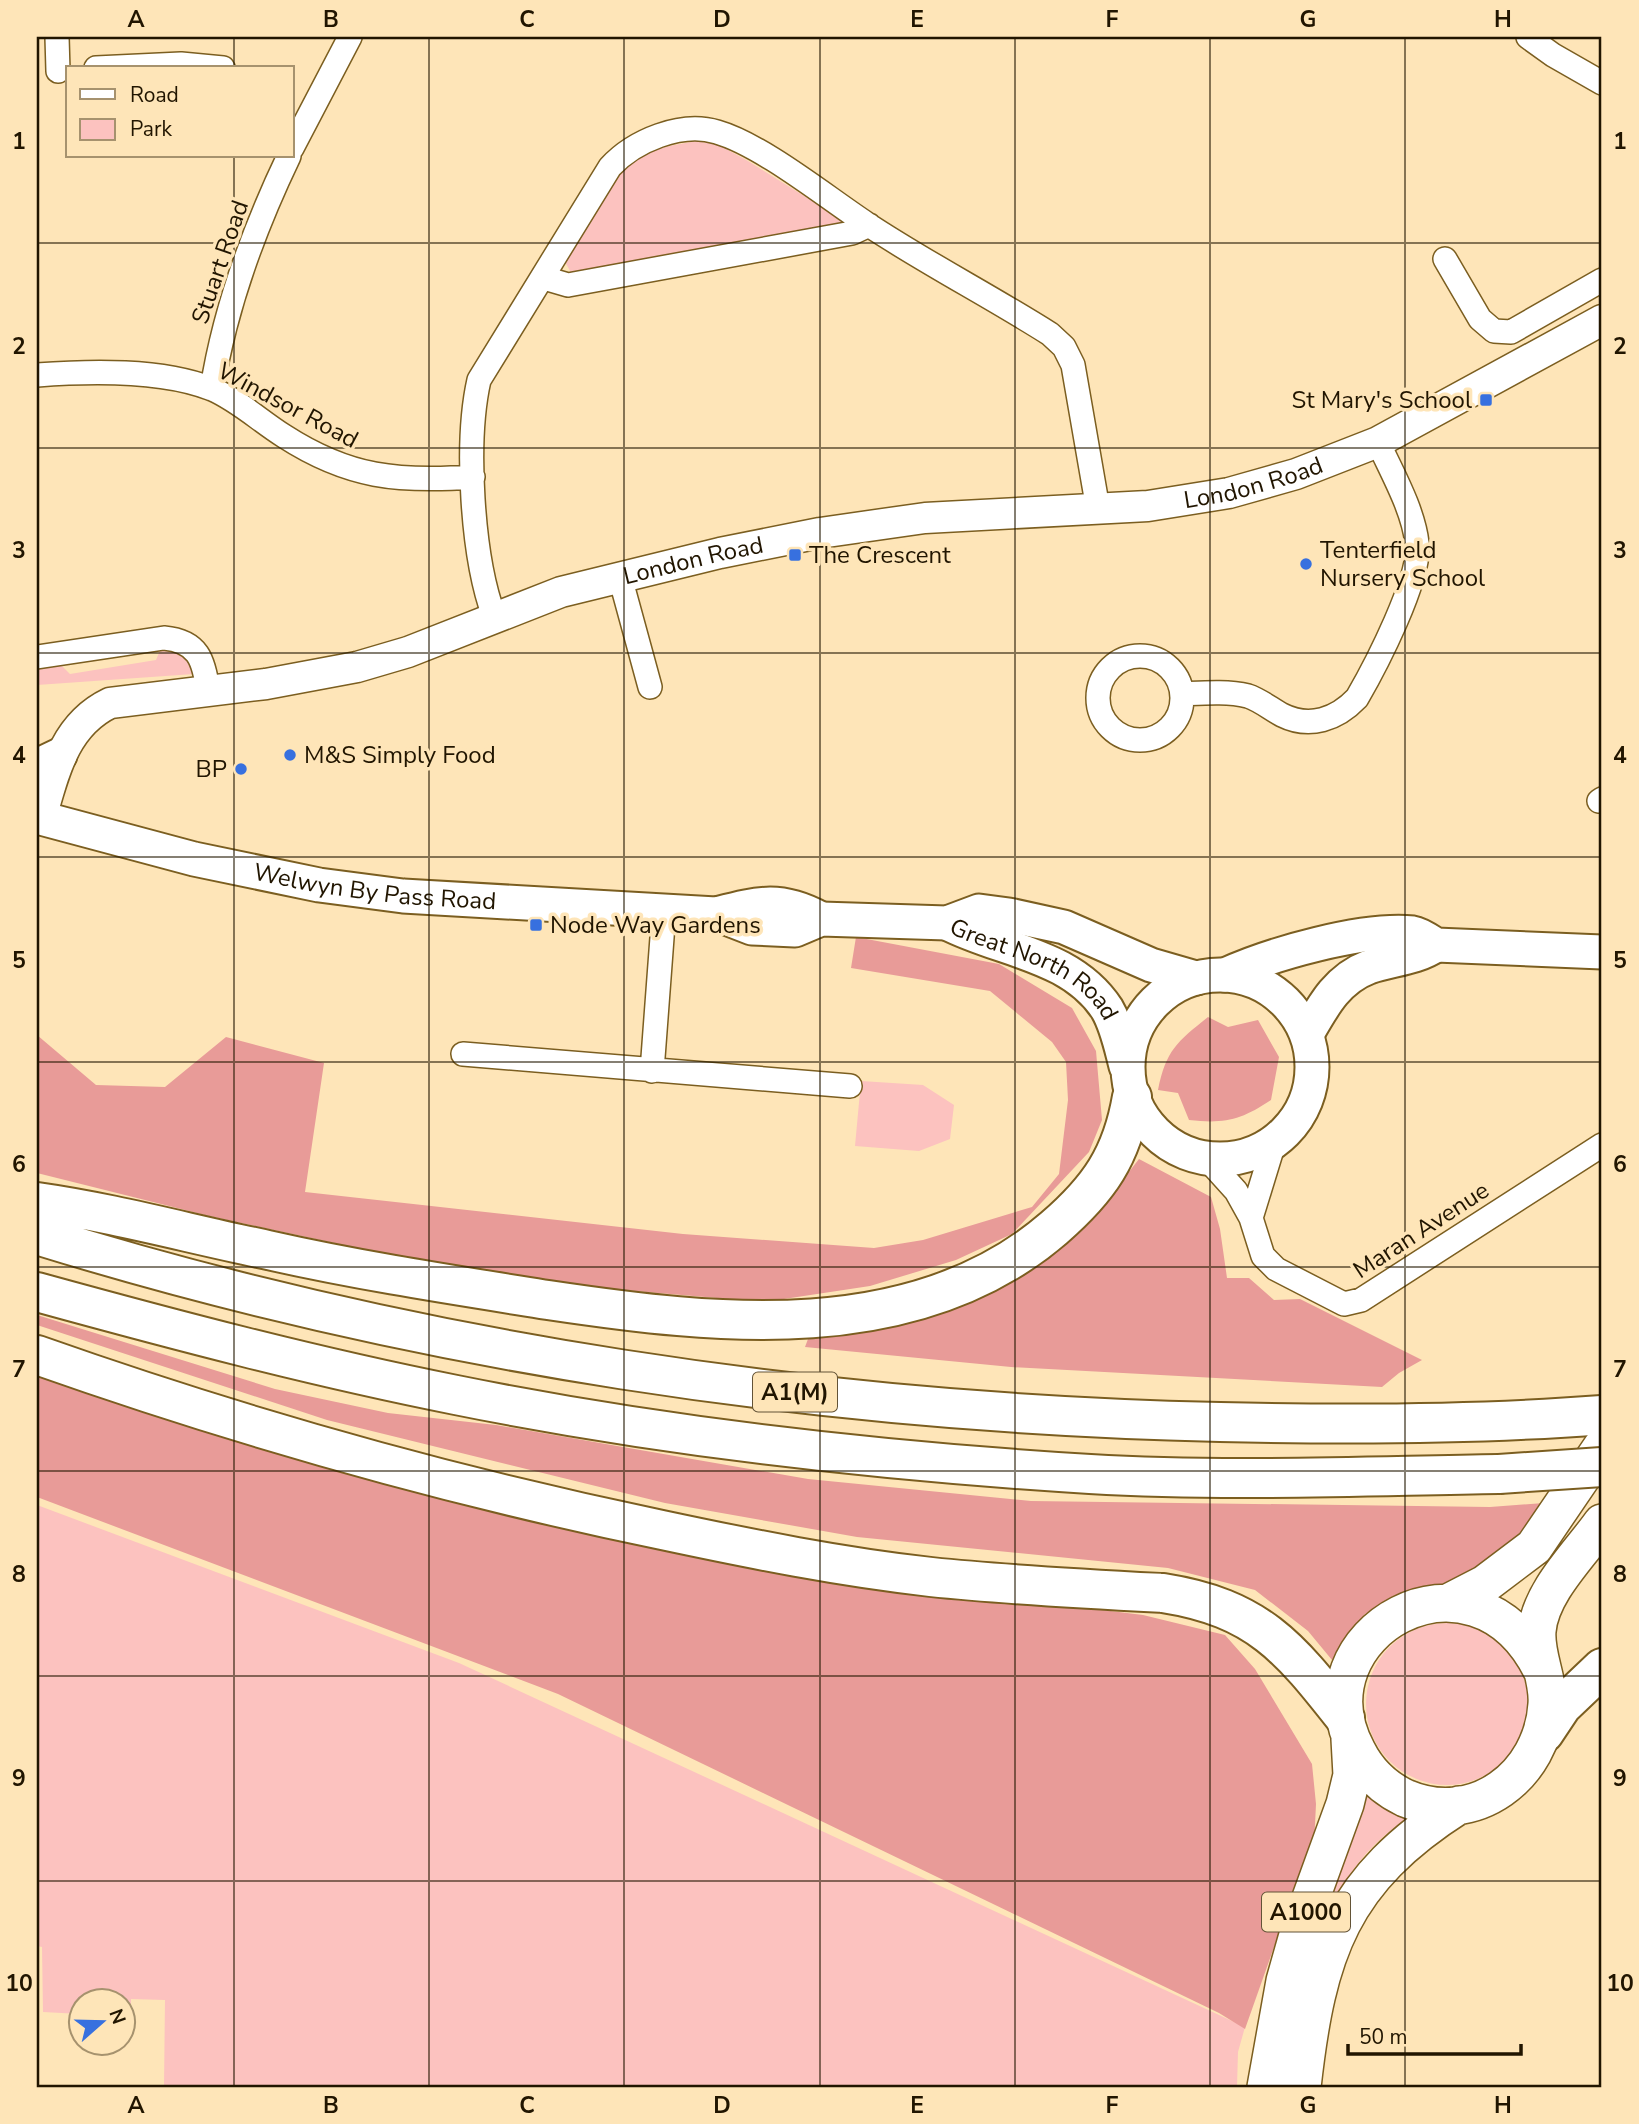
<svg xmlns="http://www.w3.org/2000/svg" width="1639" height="2124" font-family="'Nunito Sans',sans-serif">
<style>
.green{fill:#fcc2bf}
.forest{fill:#e89b98}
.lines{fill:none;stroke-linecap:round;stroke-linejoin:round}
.minor-casing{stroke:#7b5e20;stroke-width:26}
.tertiary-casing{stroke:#7b5e20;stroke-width:33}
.secondary-casing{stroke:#7b5e20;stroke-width:37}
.primary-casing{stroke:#7b5e20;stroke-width:40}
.motorway-casing{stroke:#7b5e20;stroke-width:42}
.minor{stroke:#fff;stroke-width:23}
.tertiary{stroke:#fff;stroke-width:30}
.secondary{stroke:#fff;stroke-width:33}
.primary{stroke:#fff;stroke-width:37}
.motorway{stroke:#fff;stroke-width:38}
.motorway-bridge-casing{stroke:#7b5e20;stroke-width:42;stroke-linecap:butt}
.motorway-bridge{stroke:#fff;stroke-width:38}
.grid{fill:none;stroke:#211500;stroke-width:2;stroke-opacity:0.55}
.poi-dot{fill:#3770df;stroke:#fee5b8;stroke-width:2.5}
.labels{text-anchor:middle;stroke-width:7;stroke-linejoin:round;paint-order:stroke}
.shield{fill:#fee5b8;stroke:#635337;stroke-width:2}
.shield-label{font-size:23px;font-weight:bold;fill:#211500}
.street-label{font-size:24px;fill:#211500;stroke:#fee5b8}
.poi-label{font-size:24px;fill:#211500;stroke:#fee5b8;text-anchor:start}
.neatline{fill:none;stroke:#211500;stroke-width:2.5}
.grid-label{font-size:23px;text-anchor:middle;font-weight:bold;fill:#211500}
</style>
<rect width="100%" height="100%" fill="#fee5b8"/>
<path class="green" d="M696,141L719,145L748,161L846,222L840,226L573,276L565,262C582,233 606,176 634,159C652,148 675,145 696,141Z
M161,648C178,651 192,654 194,674L37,685V667L60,664L70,674L156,660Z
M861,1081L923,1085L954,1105L950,1139L919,1151L855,1146Z
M37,1505L459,1663L1245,2027L1238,2052L1237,2087H164L165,2000L131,1999V2007H123L122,2002H80V2014L43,2012L42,1947L37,1946Z
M1366 1704a81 81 0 1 1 162 0a81 81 0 1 1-162 0Z
M1369,1792L1406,1813L1408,1818C1318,1876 1308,1977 1282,2072L1307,1950L1365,1794Z"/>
<path class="forest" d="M856,937L999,964L1072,1008L1096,1051L1102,1120L1089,1152L1012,1234L956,1260L870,1286L764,1302L611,1289L427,1263L209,1216L37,1173V1035L96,1085L165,1087L226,1037L324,1063L305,1192L683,1234L874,1248L923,1240L1032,1207L1059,1174L1068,1100L1066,1062L1052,1042L990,991L851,968Z
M1208,1017L1228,1027L1258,1020L1279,1057L1271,1100C1241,1120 1225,1124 1189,1120L1178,1093L1158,1090C1166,1050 1177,1042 1208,1017Z
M1139,1159L1211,1197L1220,1229L1227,1278H1249L1274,1300L1300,1299L1422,1360L1399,1373L1382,1387L1011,1367L805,1347L811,1331L1100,1209Z
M37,1315L275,1389L388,1413L496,1425L808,1479L1031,1501L1490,1507L1544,1503L1519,1539L1456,1581L1393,1596L1365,1614L1332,1660L1308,1631L1255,1590L1168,1568L857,1537L665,1503L327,1420L37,1325Z
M37,1364L551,1523L723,1563L1143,1615L1225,1635L1255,1669L1312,1764L1316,1804L1314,1845L1291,1899L1245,2029L1219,2013L558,1694L37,1497Z"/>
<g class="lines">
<g class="minor-casing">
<path id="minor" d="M57,37L58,71
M1528,37L1553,55L1602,83
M96,68L181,64L223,68
M292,148L350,37
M1445,259L1480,319L1494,331L1511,332L1602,280
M544,278L568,285L852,233L869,225
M37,375C90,371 161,369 212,389C238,400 260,421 284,436C349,478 398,482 473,477
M212,389C225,307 253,231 289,156
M620,577L650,687
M494,616C472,557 465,442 479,380L610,167C634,141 681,121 717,132C762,145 826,197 867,224C926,263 990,296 1050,334L1064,347L1073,365L1098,509
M1098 698a42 42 0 1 1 84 0a42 42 0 1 1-84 0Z
M37,657L164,638C198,641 204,660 208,691
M1182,694C1204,693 1227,691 1248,696C1260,700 1271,709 1282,715C1310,729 1337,719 1357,698C1375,667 1422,577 1417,543C1413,509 1392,473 1378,442
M1599,801L1602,799
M463,1054L850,1086
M652,1071L664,911
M1208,1160L1236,1191L1251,1218L1263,1256L1276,1269L1344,1304L1361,1300L1602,1145
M1251,1218L1274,1143"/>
</g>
<g class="tertiary-casing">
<g id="tertiary">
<path id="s1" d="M41,818C54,773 64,725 110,703L266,684L357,667L408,652L561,592L720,553L820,533L925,518L1148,506L1229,493L1296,474L1378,442L1602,320"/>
</g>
</g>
<g class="secondary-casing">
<g id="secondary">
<path d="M37,766L60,755"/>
<path id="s2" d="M37,817L194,859L319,885L403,896L716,914C759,903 781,897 821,919"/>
<path d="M716,914L752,928L795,930L821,919L947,923L979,911L1009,915L1064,927L1151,965L1196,978"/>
<path id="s3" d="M947,923C1001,951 1071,954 1107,1009C1117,1026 1121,1047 1126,1066"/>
<circle cx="1220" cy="1067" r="92"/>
<path d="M1225,975C1271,954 1362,928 1413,933C1420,934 1430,941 1436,945L1602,952"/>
<path d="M1307,1034C1323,1006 1337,979 1369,967C1392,959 1415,959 1436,945"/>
</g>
</g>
<g class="primary-casing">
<path id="primary" d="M1450,1602L1485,1584L1534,1547L1602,1447
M1542,1670C1473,1531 1294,1634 1357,1751C1367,1771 1384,1788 1405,1798C1475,1828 1543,1775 1547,1704C1549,1680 1535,1655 1537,1631C1540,1592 1580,1554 1602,1523
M1266,2087L1285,1981L1300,1928L1345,1804L1352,1775L1350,1739
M1302,2087C1317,1952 1341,1880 1459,1805"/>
</g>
<g class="motorway-casing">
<path id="motorway" d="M37,1202C115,1213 190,1234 268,1250C361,1271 454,1285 548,1300C716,1325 915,1348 1054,1228C1099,1189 1122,1156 1132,1097
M37,1235C419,1353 821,1413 1220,1422C1347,1425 1475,1425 1602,1415
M37,1292C175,1330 315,1367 456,1395C664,1437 878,1461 1090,1474C1226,1482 1363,1476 1499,1474
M37,1355C241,1427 450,1486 662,1530C751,1549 841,1567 931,1577C1008,1585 1086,1589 1163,1593C1258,1608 1289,1647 1345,1718
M1544,1733L1562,1706L1602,1668"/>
</g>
<use href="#minor" class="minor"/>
<use href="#tertiary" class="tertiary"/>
<use href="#secondary" class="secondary"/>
<use href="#primary" class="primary"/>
<use href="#motorway" class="motorway"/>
<g class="motorway-bridge-casing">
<path id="motorway-bridge" d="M1499,1474L1602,1467"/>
</g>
<use href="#motorway-bridge" class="motorway-bridge"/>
</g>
<path class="grid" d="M234,37V68M429,37V2087M624,37V2087M820,37V2087M1015,37V2087M1210,37V2087M1405,37V2087M234,156V2087M37,243H1602M37,448H1602M37,653H1602M37,857H1602M37,1062H1602M37,1267H1602M37,1471H1602M37,1676H1602M37,1881H1602"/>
<g class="poi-dot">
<rect x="1479" y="393" width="14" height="14" rx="3.5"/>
<rect x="788" y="548" width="14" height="14" rx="3.5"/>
<circle cx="1306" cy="564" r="7"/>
<circle cx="290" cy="755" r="7"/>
<circle cx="241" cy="769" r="7"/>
<rect x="529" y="918" width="14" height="14" rx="3.5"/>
</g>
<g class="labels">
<g class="shield">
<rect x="753" y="1372.5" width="84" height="39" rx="5"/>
<rect x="1262" y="1892.5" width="88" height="39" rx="5"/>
</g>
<g class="shield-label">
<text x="795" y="1400">A1(M)</text>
<text x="1306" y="1920">A1000</text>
</g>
<g class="street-label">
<text transform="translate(220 262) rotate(-71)" y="8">Stuart Road</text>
<text transform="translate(288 405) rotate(28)" y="8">Windsor Road</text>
<text dy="8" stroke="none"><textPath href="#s1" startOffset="1309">London Road</textPath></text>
<text dy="8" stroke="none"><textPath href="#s1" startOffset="742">London Road</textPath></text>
<text dy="8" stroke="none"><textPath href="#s2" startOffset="346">Welwyn By Pass Road</textPath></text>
<text dy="8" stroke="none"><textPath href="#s3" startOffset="100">Great North Road</textPath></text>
<text transform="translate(1421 1230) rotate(-33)" y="8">Maran Avenue</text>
</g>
<g class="poi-label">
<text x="1472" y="408" text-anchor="end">St Mary's School</text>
<text x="1320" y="558">Tenterfield<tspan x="1320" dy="28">Nursery School</tspan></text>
<text x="809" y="563">The Crescent</text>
<text x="304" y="763">M&amp;S Simply Food</text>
<text x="227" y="777" text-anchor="end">BP</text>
<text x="550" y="933">Node Way Gardens</text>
</g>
</g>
<rect width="1639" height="2124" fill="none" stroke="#fee5b8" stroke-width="77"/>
<rect x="66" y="66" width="228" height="91" fill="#fee5b8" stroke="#a6926e" stroke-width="2"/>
<rect x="80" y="89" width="35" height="10" fill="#ffffff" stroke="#a6926e" stroke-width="2"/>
<text x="130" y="102" font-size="21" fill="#211500">Road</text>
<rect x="80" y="119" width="35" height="21" fill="#fcc2bf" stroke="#a6926e" stroke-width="2"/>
<text x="130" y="136" font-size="21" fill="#211500">Park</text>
<g transform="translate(102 2022) rotate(70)"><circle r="33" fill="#fee5b8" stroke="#a6926e" stroke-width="2"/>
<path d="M0-5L12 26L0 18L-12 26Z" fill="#3770df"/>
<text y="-10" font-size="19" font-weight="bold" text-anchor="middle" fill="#211500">N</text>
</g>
<path d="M1348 2044v10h173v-10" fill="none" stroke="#211500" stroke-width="3.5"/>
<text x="1359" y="2044" font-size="21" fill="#211500" stroke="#fee5b8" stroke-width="5" paint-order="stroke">50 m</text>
<rect x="38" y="38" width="1562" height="2048" class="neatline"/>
<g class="grid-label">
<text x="136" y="27">A</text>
<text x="331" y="27">B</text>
<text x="527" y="27">C</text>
<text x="722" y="27">D</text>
<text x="917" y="27">E</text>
<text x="1112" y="27">F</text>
<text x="1308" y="27">G</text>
<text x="1503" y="27">H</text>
<text x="19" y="149">1</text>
<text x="1620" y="149">1</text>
<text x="19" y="354">2</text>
<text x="1620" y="354">2</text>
<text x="19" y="558">3</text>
<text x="1620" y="558">3</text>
<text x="19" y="763">4</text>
<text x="1620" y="763">4</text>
<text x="19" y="968">5</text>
<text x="1620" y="968">5</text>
<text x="19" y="1172">6</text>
<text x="1620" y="1172">6</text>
<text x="19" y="1377">7</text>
<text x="1620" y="1377">7</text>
<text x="19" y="1582">8</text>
<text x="1620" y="1582">8</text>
<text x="19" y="1786">9</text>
<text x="1620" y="1786">9</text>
<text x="19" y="1991">10</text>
<text x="1620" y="1991">10</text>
<text x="136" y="2113">A</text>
<text x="331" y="2113">B</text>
<text x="527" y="2113">C</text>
<text x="722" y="2113">D</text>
<text x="917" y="2113">E</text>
<text x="1112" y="2113">F</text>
<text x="1308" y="2113">G</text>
<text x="1503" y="2113">H</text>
</g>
</svg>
